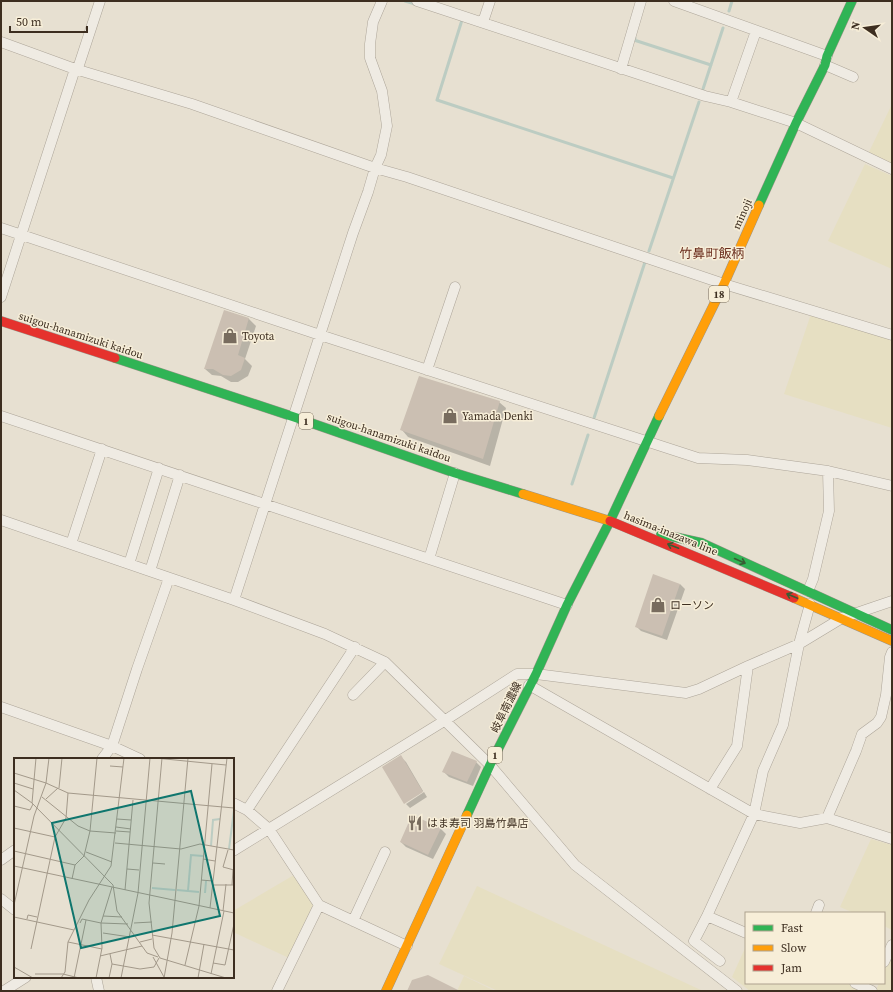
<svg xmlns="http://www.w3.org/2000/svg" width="893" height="992" font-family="'Source Serif 4','Noto Sans JP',serif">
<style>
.farmland{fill:#e6dfc2}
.shadow{fill:#0003}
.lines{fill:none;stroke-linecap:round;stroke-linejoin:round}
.stream{stroke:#bcccc2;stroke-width:3}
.building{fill:#cbbfb2}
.street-casing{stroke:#ada599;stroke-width:11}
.fast-casing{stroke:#9c958a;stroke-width:10}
.slow-casing{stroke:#9c958a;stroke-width:10}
.jam-casing{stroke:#9c958a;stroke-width:10}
.street{stroke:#efebe3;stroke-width:10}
.fast{stroke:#30b455;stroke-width:9}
.slow{stroke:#ff9f0a;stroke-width:9}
.jam{stroke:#e5322d;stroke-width:9}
.oneway{stroke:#385d33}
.labels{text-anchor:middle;stroke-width:3;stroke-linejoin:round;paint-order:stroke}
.shield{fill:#f7eed8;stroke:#756857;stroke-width:1}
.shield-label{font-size:10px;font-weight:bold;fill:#3d2e20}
.street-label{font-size:11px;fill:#3d2e20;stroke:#f7eed8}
.poi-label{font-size:11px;fill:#3d2e20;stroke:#f7eed8;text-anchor:start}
.quarter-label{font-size:13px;fill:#6b2e1e;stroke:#f7eed8}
.inset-river{fill:none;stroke:#bcccc2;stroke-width:2}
.inset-road{fill:none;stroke:#a3998a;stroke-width:1}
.view{fill:#0f766e;fill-opacity:0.15;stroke:#0f766e;stroke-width:2}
.inset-edge{fill:none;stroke:#3d2e20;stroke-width:2}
</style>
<rect width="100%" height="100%" fill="#e7e0d1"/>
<path class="farmland" d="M892,104V166L868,154Z
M865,164L892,176V269L828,241Z
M811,314L892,340V428L784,394Z
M871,839L892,845V930L884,926V913H854L840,907Z
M294,875L315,905L289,958L233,932V911Z
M477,886L703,991H498L439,964Z
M746,946V983H846L864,991H750L732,977Z
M892,954V991H879L876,990L879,983H884V971Z
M464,976L495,991H457Z"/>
<path class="shadow" d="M225,311L249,319L256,326L245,359L252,366L248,376L238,382H231L221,376L212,375L205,369Z
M499,402L506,408L490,466L408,437L402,430Z
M680,584L685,589L667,640L641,631L636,626Z
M401,757L406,762L423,791L405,802Z
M476,762L481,767L473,786L449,777L444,772Z
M424,792L427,797L410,808L406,804Z
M413,816L441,829L446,834L433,859L406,847L401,842Z"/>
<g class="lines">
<path class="stream" d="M405,1L415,4
M729,11L732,1
M460,19L462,20L437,100L673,178
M635,38L634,40L711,65
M703,89L723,28
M649,251L699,102
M594,418L645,262
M572,484L588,435"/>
</g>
<path class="building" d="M224,310L249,318L238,355L245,358L241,370L231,376L223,375L213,369H204Z
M419,376L500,401L483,459L400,430Z
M653,574L680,584L662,636L635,627Z
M452,751L477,761L467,782L442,772Z
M401,755L423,792L404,804L382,767Z
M412,815L441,828L428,855L400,842Z
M428,975L460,991H407L412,980Z"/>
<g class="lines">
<g class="street-casing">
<path id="street" d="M417,1L705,96L731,102L796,123L892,169
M674,1L827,56
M483,22L490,1
M1,42L75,69L192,104L375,168L407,177L724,284L892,335
M825,65L853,77
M621,69L641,1
M731,102L756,31
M1,228L320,335L698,458L747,460L828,471L892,486
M1,297L75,69L79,65L100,1
M427,370L455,287
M1,416L567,605
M1,520L234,600L325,634L385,662L490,765L575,865L737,991
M71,544L102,449
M429,559L455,473
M129,564L159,468
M150,571L180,475
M808,591L813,579L829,511L828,471
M234,600L320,335L353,233L368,192L375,168L381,155L387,126L382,91L370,58V44L373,22L382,1
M529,685L754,814L800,823L827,818L892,839
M353,695L385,662
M1,707L112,746L140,759
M102,759L112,746L137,669L169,578
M710,789L737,746L748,666
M233,803L247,810L269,829L319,905L277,991
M247,810L355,647
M827,818L856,751L862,734L877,723L881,717L886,695L890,657L892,652
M233,851L444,721L517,674H536L686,693L699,689L748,666L799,644L842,618L892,601
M1,860L15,850
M1,899L15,910
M319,905L407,946
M816,913L819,905
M707,916L746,933
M353,921L385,852
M720,961L694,941L707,916L754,814L763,771L783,725L799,644L810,604
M884,962L892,945
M96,977L99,991
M855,983L872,991
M4,991L26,977"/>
</g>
<g class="fast-casing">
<path id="fast" d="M759,205L796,123L825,65L827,56L852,1
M115,358L294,417L455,473L523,494
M661,534L702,543L892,630
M467,815L490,765L536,674L567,605L610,521L659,416"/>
</g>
<g class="slow-casing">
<path id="slow" d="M659,416L724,284L759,205
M523,494L610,521
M794,598L892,641
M386,991L467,815"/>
</g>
<g class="jam-casing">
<path id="jam" d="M1,321L115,358
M610,521L794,598"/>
</g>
<use href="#street" class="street"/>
<use href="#fast" class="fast"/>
<use href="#slow" class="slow"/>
<use href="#jam" class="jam"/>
</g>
<defs><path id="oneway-shaft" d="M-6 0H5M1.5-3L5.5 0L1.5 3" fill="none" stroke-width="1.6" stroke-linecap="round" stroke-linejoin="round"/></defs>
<g class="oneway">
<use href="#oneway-shaft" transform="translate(673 546) rotate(-159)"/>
<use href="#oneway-shaft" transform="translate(740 561) rotate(24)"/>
<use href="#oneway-shaft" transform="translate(792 596) rotate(-157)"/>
</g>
<defs>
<g id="shop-bare" transform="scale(1.2)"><path d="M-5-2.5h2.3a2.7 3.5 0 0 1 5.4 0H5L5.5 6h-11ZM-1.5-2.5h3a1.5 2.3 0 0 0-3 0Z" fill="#786c5e" stroke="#f7eed8" stroke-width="2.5" paint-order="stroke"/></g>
<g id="restaurant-bare" transform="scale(1.2)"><path d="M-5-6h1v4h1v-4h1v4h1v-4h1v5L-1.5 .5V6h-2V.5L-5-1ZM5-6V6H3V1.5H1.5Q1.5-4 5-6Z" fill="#786c5e" stroke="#f7eed8" stroke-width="2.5" paint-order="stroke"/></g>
</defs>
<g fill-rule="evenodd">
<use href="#shop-bare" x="230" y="336"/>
<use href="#shop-bare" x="450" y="416"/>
<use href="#shop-bare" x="658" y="605"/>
<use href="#restaurant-bare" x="415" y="823"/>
</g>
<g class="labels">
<g class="shield">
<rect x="709" y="286" width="20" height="16" rx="3"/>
<rect x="299" y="413" width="14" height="16" rx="3"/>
<rect x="488" y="747" width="14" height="16" rx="3"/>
</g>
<g class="shield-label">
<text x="719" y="298">18</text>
<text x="306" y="425">1</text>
<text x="495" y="759">1</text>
</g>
<g class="street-label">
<text transform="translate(742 214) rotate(-66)" y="4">minoji</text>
<text transform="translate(81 335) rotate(18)" y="4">suigou-hanamizuki kaidou</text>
<text transform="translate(389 437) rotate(19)" y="4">suigou-hanamizuki kaidou</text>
<text transform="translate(671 533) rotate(22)" y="4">hasima-inazawa line</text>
<text transform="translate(506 707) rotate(-64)" y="4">岐阜南濃線</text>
</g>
<g class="poi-label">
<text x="242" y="340">Toyota</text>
<text x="462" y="420">Yamada Denki</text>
<text x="670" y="609">ローソン</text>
<text x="427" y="827">はま寿司 羽島竹鼻店</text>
</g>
<g class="quarter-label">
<text x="712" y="258">竹鼻町飯柄</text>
</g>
</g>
<g transform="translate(14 758)">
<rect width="220" height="220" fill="#e7e0d1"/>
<path class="inset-river" d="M197,88L199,62L206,61M215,91L220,52M138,130L161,132M163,132L185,134M174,133L177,97L189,98M191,135L192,123"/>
<path class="inset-road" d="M141,0L212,7M148,0L135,145L140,190L146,200L212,220M96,8L109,9M0,15L32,25L54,35L220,50M0,25L19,31M45,30L48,0M0,32L18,45L99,127L103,153L133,195L144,199M28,39L64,68L76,73L102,75M32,41L44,30M18,45L22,0M0,48L16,52L19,46M103,61L117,62M102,69L117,71M0,70L41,79L17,191M102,73L116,74M41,79L52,60L54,35M101,85L167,91L186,86L220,92M214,92L209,109L220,112M0,93L61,107L70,98L76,73L83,0M72,94L98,104M189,101L201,103M139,105L151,106M0,108L220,155M113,111L125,112M58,121L61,107M187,122L199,123M199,127H220M218,127L219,112M111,132L119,42M0,147L20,58L32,25L35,0M196,150L213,0M209,153L212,126M89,158L108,159M0,159L60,172M13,161L14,157L23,159M66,165L68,161L87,165L114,166M120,165L138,164M89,175L116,179M138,177L220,192M54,184L88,191M126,184L138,181M96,196L98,206L126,211L140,209L145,200M86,198L128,188M139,199L150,219M199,205L211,207L220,166M171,207L185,148L198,6M0,209L19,220M21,216H49L65,220M197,216L210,153M47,220L51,214L54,184L75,142L97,108L110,0M60,220L72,162M82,220L88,190L87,165L98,129M95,220L98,206M107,220L124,135L136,0M150,220L158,175L174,0M184,220L190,186"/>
<path class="view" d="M177,33L206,158L67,190L38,65Z"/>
<rect width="220" height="220" class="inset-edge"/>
</g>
<rect width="893" height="992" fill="none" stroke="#3d2e20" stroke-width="4"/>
<rect x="745" y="912" width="140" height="72" fill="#f7eed8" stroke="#ada18e"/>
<rect x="753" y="925" width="20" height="6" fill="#30b455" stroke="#ada18e"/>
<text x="781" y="932" font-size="12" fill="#3d2e20">Fast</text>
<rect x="753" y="945" width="20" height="6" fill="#ff9f0a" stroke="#ada18e"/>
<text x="781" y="952" font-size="12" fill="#3d2e20">Slow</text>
<rect x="753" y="965" width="20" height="6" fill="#e5322d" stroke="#ada18e"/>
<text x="781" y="972" font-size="12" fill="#3d2e20">Jam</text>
<g transform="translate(865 28) rotate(283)" stroke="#f7eed8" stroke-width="3" paint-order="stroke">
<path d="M0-3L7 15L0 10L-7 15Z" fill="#3d2e20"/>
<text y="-6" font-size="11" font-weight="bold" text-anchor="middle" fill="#3d2e20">N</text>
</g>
<path d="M10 26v6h77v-6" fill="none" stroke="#3d2e20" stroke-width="2"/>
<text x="16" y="26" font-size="12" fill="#3d2e20" stroke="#f7eed8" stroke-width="3" paint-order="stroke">50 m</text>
</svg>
